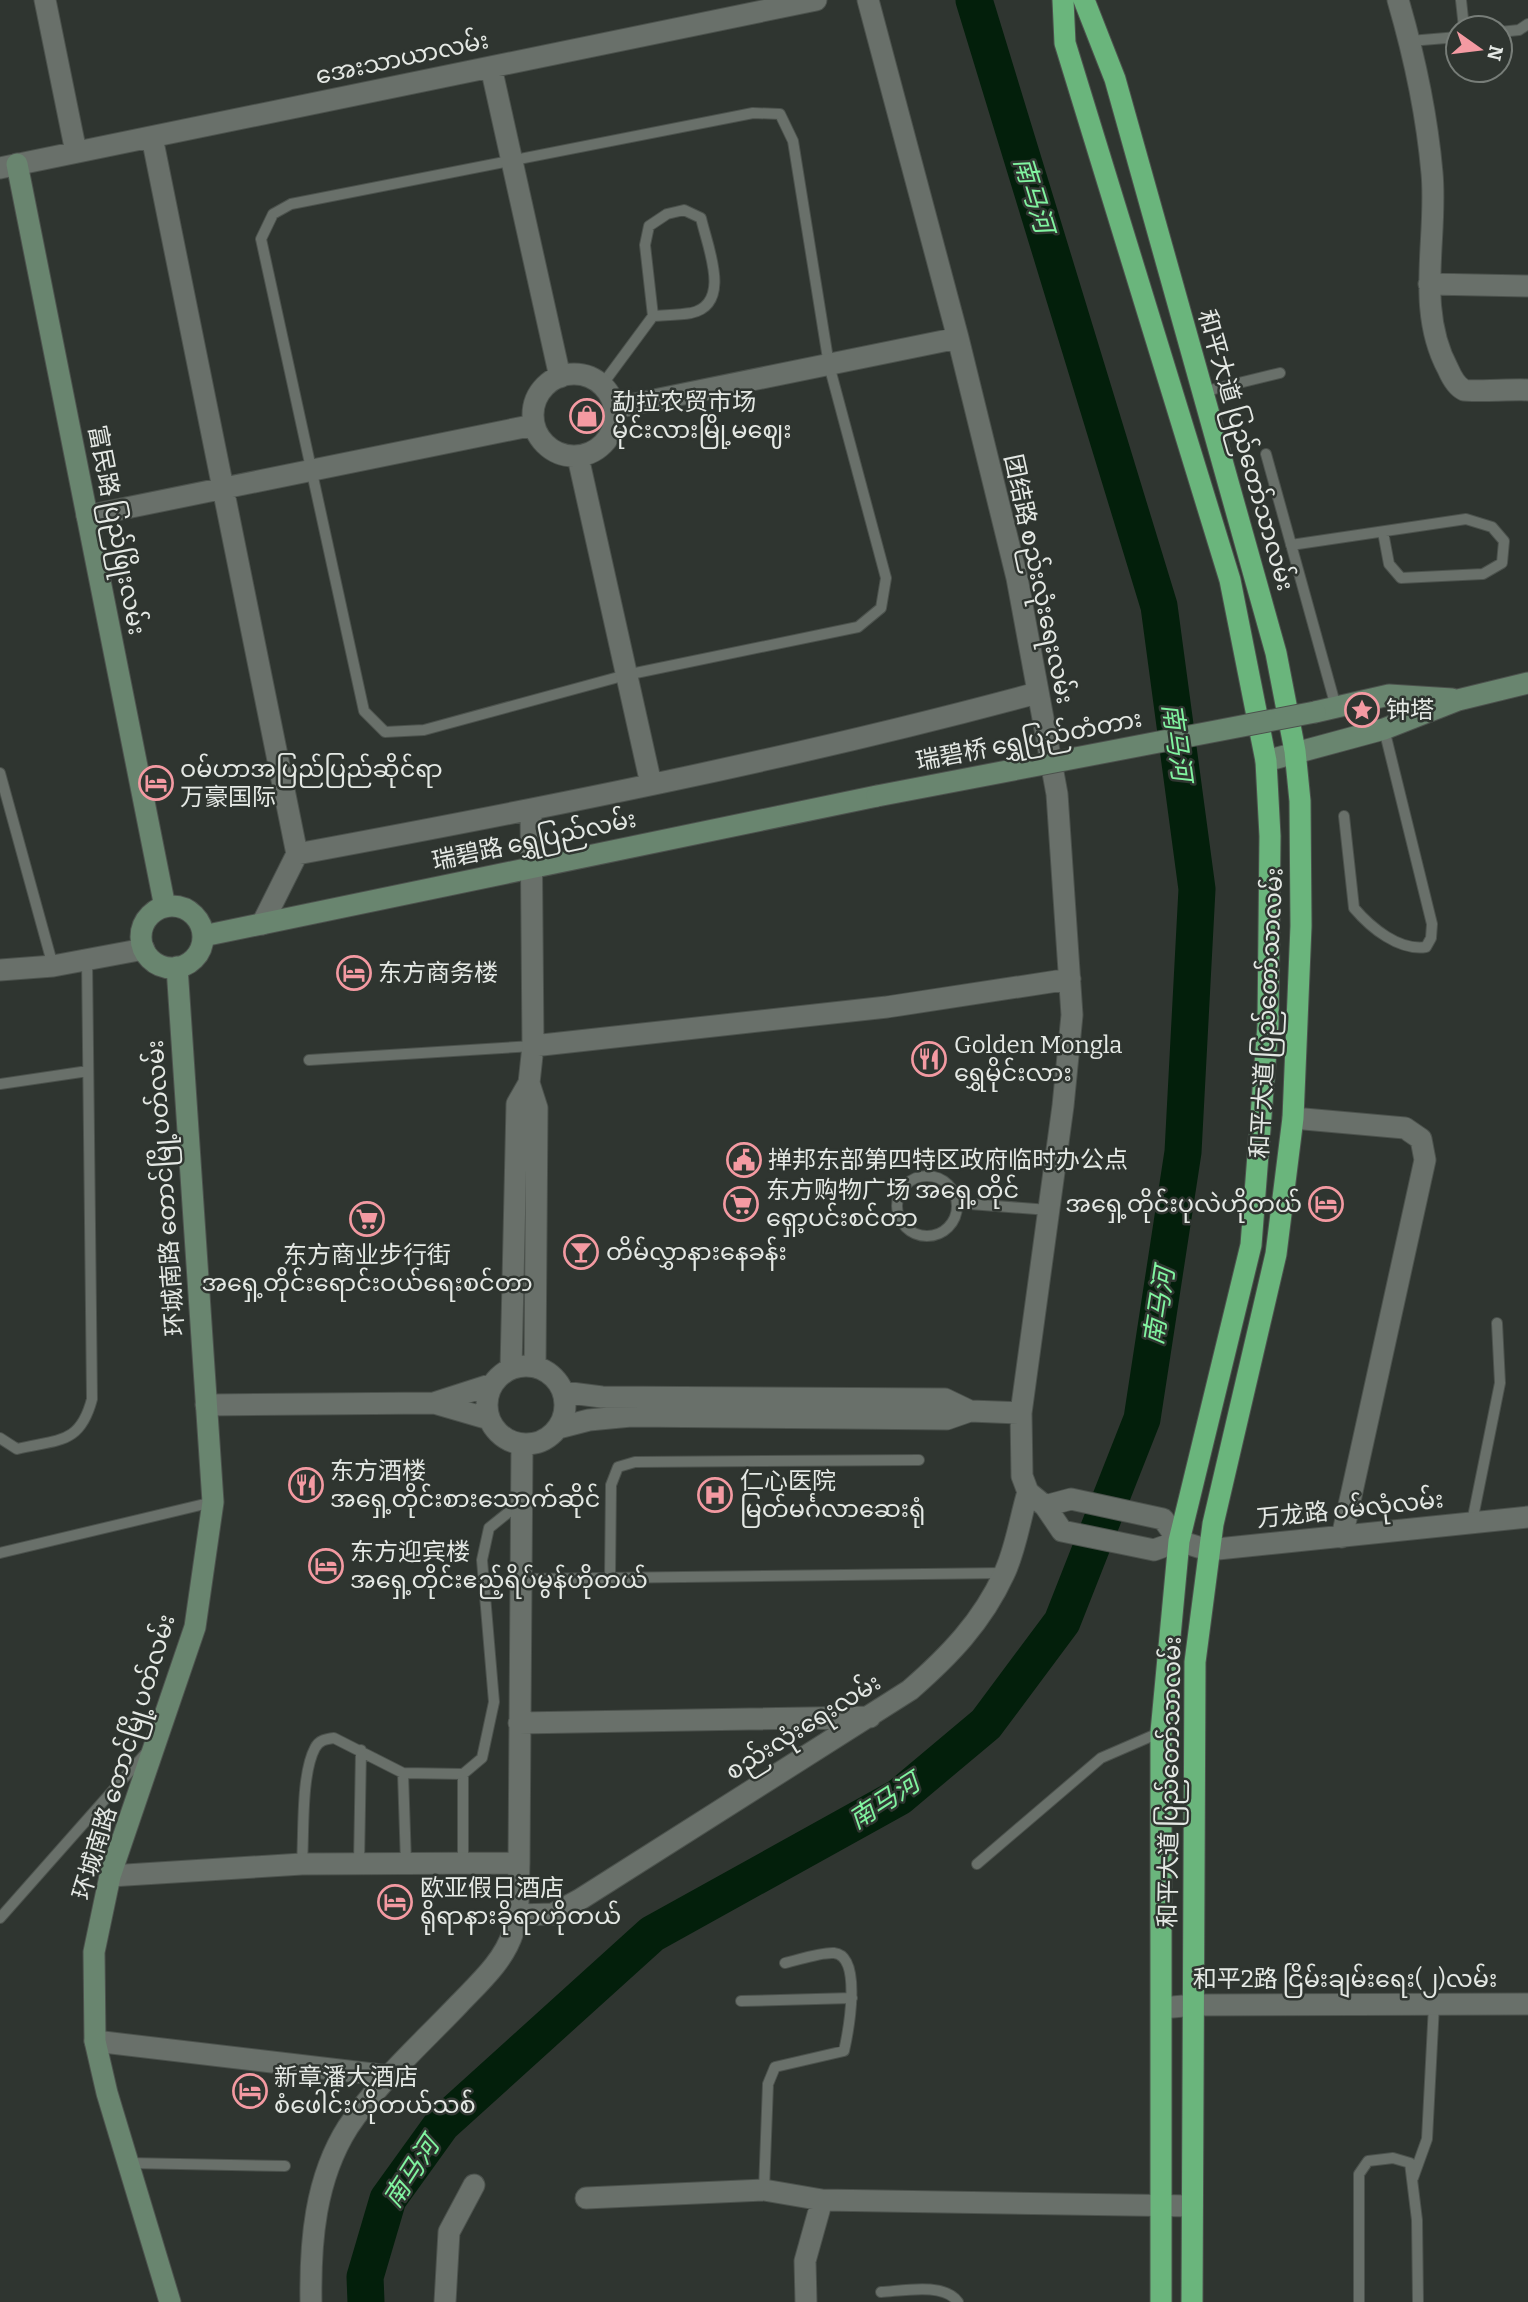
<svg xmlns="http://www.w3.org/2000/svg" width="1528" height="2302" font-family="Bitter,'Noto Sans SC','Noto Sans Myanmar',serif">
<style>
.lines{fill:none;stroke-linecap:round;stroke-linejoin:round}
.river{stroke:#031f0b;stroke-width:37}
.lane-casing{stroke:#4c524d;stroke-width:12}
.street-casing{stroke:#4c524d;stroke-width:23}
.secondary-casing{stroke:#4c524d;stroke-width:23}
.highway-casing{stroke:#4c524d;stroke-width:23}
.lane{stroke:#69706a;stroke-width:10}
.street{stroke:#69706a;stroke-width:21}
.secondary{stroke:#69856f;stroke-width:21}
.highway{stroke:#6ab57c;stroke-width:21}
.secondary-bridge-casing{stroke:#4c524d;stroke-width:23;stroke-linecap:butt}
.secondary-bridge{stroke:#69856f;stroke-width:21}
.labels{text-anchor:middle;stroke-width:5;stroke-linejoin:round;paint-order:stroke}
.street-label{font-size:24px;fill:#e4e8e4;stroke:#2f3530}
.poi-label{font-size:24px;fill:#e4e8e4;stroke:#2f3530;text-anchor:start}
.water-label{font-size:26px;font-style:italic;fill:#81f4a0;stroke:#2f3530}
</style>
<rect width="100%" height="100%" fill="#2f3530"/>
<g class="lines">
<path class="river" d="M366,2302L365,2277L388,2199L442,2124L652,1934L899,1797L986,1724L1062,1622L1142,1419L1183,1152L1197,889L1159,606L974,0"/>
<g class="lane-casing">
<path id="lane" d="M1461,0L1464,28
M1500,32L1519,30L1528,24
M1410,41L1458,37
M753,113L780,114L793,141L829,365L886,578L881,608L858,627L626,675L424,730L385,732L364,711L261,239L273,214L291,204Z
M602,385L653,316L645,245L649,226L667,214L684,210L701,218C707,246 733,304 691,313C679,315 665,315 653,316
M1202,392L1280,373
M1266,454L1336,707
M1291,545L1466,519L1492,527L1504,541L1502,563L1483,574L1401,578L1389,564L1383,532
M0,773L53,966
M1344,816L1354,908C1371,928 1399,951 1426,947L1431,938L1432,924L1384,729
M309,1060L533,1046
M0,1084L88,1071
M897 1206a30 30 0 1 1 60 0a30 30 0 1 1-60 0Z
M957,1203L1049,1210
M0,1438L17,1449C58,1439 80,1445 92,1399L87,959
M1472,1522L1500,1383L1497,1323
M0,1553L213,1502
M610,1578L611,1485L618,1467L635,1462L919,1460
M520,1579L1005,1573
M403,1773L406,1863
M463,1774V1863
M302,1864C304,1833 301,1774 315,1748C319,1740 326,1739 334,1738L403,1773L463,1774L482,1758L494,1702L482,1560L489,1528L520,1503
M359,1864L361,1750
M977,1864L1101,1758L1161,1732
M0,1918L146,1753
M741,2001L852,1998
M128,2163L285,2166
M1413,2178L1427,2139L1434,2005
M764,2190L768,2084L775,2067L844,2051C848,2033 863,1956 834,1953C820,1952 799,1960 785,1963
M881,2292C902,2291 944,2282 958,2302
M1359,2302V2174L1368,2161L1393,2158L1410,2163L1417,2220L1418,2302"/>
</g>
<g class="street-casing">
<path id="street" d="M45,0L76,152
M868,0L958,338L1017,578L1057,794L1072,1015L1063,1106L1021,1413L1022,1476L1028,1492L1045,1506L1062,1531L1154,1550L1179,1541L1208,1550L1528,1517
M1398,0C1414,55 1427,116 1432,173C1438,238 1415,308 1448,369C1451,376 1456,386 1464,390C1470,392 1516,389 1528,390
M491,67L560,377
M152,137L297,854
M0,168L816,0
M1429,284L1528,286
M533 415a41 41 0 1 1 82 0a41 41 0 1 1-82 0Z
M615,408L958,338
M578,457L651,784
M87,516L534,425
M262,924L297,854C545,808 793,759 1037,693
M0,970L53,966L144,949
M533,1046L887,1007L1070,979
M529,1083L533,1046L531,811
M1293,1118L1405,1128L1421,1139L1425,1160L1342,1537
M487 1405a39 39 0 1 1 78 0a39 39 0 1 1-78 0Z
M511,1369L517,1104L529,1083L537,1108L535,1367
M206,1405L434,1403
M970,1411L1021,1413
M489,1419L434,1403L493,1384
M558,1428L589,1420L631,1416L947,1419L970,1411L945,1399L602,1397L563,1392
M1045,1506L1071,1499L1163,1519L1179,1541
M519,1723L870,1717
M110,1876L302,1864L519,1863
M517,1915L553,1914L579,1900L910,1690C949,1656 982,1622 1004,1574C1016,1549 1020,1518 1028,1492
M1162,2008L1194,2005L1528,2004
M95,2041L390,2076
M586,2198L764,2190L822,2200L1192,2206
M311,2302C310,2242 315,2179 348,2127C378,2082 422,2043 459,2004C479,1983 504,1961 513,1932C520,1910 518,1885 519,1863L522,1445
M445,2302L449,2232L474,2185
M806,2302L805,2261L822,2200"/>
</g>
<g class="secondary-casing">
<path id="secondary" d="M17,164L165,907
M1315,712L1389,695L1452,699
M1266,761L1384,729L1458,700L1528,683
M141 937a31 31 0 1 1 62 0a31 31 0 1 1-62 0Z
M203,936L877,796
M170,2302L107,2093L95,2041L94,1952L110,1876L195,1627L213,1502L177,967"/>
</g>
<g class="highway-casing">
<path id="highway" d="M1063,0L1065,43L1230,580L1266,761L1270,836L1268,1025L1251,1245L1179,1541L1161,1732V2302
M1084,0L1115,79L1276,653L1295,751L1300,801L1301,926L1293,1118L1276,1254L1213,1524L1195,1662L1192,2302"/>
</g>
<use href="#lane" class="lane"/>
<use href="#street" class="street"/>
<use href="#secondary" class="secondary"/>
<use href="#highway" class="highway"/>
<g class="secondary-bridge-casing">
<path id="secondary-bridge" d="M877,796L1315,712"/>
</g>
<use href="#secondary-bridge" class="secondary-bridge"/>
</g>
<defs>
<g id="shop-ring" transform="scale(1.75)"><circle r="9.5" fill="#2f3530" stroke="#f49aa2" stroke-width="1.5"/><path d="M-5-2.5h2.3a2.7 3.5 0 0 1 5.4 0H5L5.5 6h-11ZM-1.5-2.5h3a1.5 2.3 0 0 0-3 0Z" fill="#f49aa2"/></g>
<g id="sight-ring" transform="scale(1.75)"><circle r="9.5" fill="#2f3530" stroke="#f49aa2" stroke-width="1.5"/><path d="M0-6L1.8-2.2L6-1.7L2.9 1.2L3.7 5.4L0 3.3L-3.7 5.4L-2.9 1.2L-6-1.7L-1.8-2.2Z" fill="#f49aa2"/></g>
<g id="hotel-ring" transform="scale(1.75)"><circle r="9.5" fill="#2f3530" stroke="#f49aa2" stroke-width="1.5"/><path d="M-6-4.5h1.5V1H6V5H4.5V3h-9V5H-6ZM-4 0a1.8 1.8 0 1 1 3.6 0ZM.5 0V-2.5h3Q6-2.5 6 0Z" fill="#f49aa2"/></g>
<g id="restaurant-ring" transform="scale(1.75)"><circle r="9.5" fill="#2f3530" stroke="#f49aa2" stroke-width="1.5"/><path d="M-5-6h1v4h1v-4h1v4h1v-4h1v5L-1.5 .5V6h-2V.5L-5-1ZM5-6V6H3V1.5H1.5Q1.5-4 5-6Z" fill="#f49aa2"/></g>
<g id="civic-ring" transform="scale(1.75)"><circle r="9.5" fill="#2f3530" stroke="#f49aa2" stroke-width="1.5"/><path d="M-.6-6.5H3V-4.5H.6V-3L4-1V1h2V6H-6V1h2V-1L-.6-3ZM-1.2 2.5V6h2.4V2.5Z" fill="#f49aa2"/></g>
<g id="supermarket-ring" transform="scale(1.75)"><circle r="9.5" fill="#2f3530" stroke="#f49aa2" stroke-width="1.5"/><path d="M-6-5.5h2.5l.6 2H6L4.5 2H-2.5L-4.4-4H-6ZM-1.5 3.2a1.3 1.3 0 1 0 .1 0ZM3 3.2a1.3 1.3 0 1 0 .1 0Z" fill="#f49aa2"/></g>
<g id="bar-ring" transform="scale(1.75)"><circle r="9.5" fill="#2f3530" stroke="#f49aa2" stroke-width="1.5"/><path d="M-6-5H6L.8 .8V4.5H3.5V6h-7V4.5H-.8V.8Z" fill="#f49aa2"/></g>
<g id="hospital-ring" transform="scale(1.75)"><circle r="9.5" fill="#2f3530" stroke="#f49aa2" stroke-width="1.5"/><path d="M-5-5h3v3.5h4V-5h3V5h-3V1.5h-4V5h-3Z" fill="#f49aa2"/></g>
</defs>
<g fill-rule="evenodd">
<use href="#shop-ring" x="587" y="416"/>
<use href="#sight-ring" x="1362" y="710"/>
<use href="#hotel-ring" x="156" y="783"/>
<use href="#hotel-ring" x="354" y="973"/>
<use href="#restaurant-ring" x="929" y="1059"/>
<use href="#civic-ring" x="744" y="1160"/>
<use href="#supermarket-ring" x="741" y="1204"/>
<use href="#hotel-ring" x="1326" y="1204"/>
<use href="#supermarket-ring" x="367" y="1219"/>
<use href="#bar-ring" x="581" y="1252"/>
<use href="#restaurant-ring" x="306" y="1485"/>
<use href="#hospital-ring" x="715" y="1495"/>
<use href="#hotel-ring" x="326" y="1566"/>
<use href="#hotel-ring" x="395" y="1902"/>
<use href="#hotel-ring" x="250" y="2091"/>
</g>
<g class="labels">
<g class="street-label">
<text transform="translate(402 58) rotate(-12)" y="8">အေးသာယာလမ်း</text>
<text transform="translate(1246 450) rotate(74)" y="8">和平大道 ပြည်တော်သာလမ်း</text>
<text transform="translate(117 530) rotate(79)" y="8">富民路 ပြည်ဖြိုးလမ်း</text>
<text transform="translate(1039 579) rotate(78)" y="8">团结路 စည်းလုံးရေးလမ်း</text>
<text transform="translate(1029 740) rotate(-11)" y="8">瑞碧桥 ရွှေပြည်တံတား</text>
<text transform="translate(534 840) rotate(-12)" y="8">瑞碧路 ရွှေပြည်လမ်း</text>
<text transform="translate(1267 1013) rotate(-87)" y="8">和平大道 ပြည်တော်သာလမ်း</text>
<text transform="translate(165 1188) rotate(-94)" y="8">环城南路 တောင်မြို့ပတ်လမ်း</text>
<text transform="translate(1350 1509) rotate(-6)" y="8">万龙路 ဝမ်လုံလမ်း</text>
<text transform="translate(803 1727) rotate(-32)" y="8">စည်းလုံးရေးလမ်း</text>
<text transform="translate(124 1757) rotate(-73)" y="8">环城南路 တောင်မြို့ပတ်လမ်း</text>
<text transform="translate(1170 1782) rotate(-89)" y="8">和平大道 ပြည်တော်သာလမ်း</text>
<text x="1345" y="1987">和平2路 ငြိမ်းချမ်းရေး(၂)လမ်း</text>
</g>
<g class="poi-label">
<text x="612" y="410">勐拉农贸市场<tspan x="612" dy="28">မိုင်းလားမြို့မဈေး</tspan></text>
<text x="1386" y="718">钟塔</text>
<text x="180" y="777">ဝမ်ဟာအပြည်ပြည်ဆိုင်ရာ<tspan x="180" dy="28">万豪国际</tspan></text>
<text x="378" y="981">东方商务楼</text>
<text x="954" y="1053">Golden Mongla<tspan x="954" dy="28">ရွှေမိုင်းလား</tspan></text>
<text x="768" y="1168">掸邦东部第四特区政府临时办公点</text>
<text x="766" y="1198">东方购物广场 အရှေ့တိုင်<tspan x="766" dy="28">ရှော့ပင်းစင်တာ</tspan></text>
<text x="1302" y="1212" text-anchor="end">အရှေ့တိုင်းပုလဲဟိုတယ်</text>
<text x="606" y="1260">တိမ်လွှာနားနေခန်း</text>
<text x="367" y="1263" text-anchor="middle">东方商业步行街<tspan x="367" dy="28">အရှေ့တိုင်းရောင်းဝယ်ရေးစင်တာ</tspan></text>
<text x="330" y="1479">东方酒楼<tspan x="330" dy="28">အရှေ့တိုင်းစားသောက်ဆိုင်</tspan></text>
<text x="740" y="1489">仁心医院<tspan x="740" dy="28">မြတ်မင်္ဂလာဆေးရုံ</tspan></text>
<text x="350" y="1560">东方迎宾楼<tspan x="350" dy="28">အရှေ့တိုင်းဧည့်ရိပ်မွန်ဟိုတယ်</tspan></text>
<text x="420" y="1896">欧亚假日酒店<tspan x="420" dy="28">ရိုရာနားခိုရာဟိုတယ်</tspan></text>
<text x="274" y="2085">新章潘大酒店<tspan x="274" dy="28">စံဖေါင်းဟိုတယ်သစ်</tspan></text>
</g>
<g class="water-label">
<text transform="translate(1034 195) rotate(73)" y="9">南马河</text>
<text transform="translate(1177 742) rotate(82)" y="9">南马河</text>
<text transform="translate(1159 1306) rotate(-81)" y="9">南马河</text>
<text transform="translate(884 1801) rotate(-33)" y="9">南马河</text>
<text transform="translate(411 2172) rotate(-57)" y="9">南马河</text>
</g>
</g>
<g transform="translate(1479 49) rotate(104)"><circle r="33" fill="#2f3530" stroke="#777d78" stroke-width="2"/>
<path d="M0-5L12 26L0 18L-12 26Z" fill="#f49aa2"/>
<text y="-10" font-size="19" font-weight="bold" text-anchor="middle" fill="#e4e8e4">N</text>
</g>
</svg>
